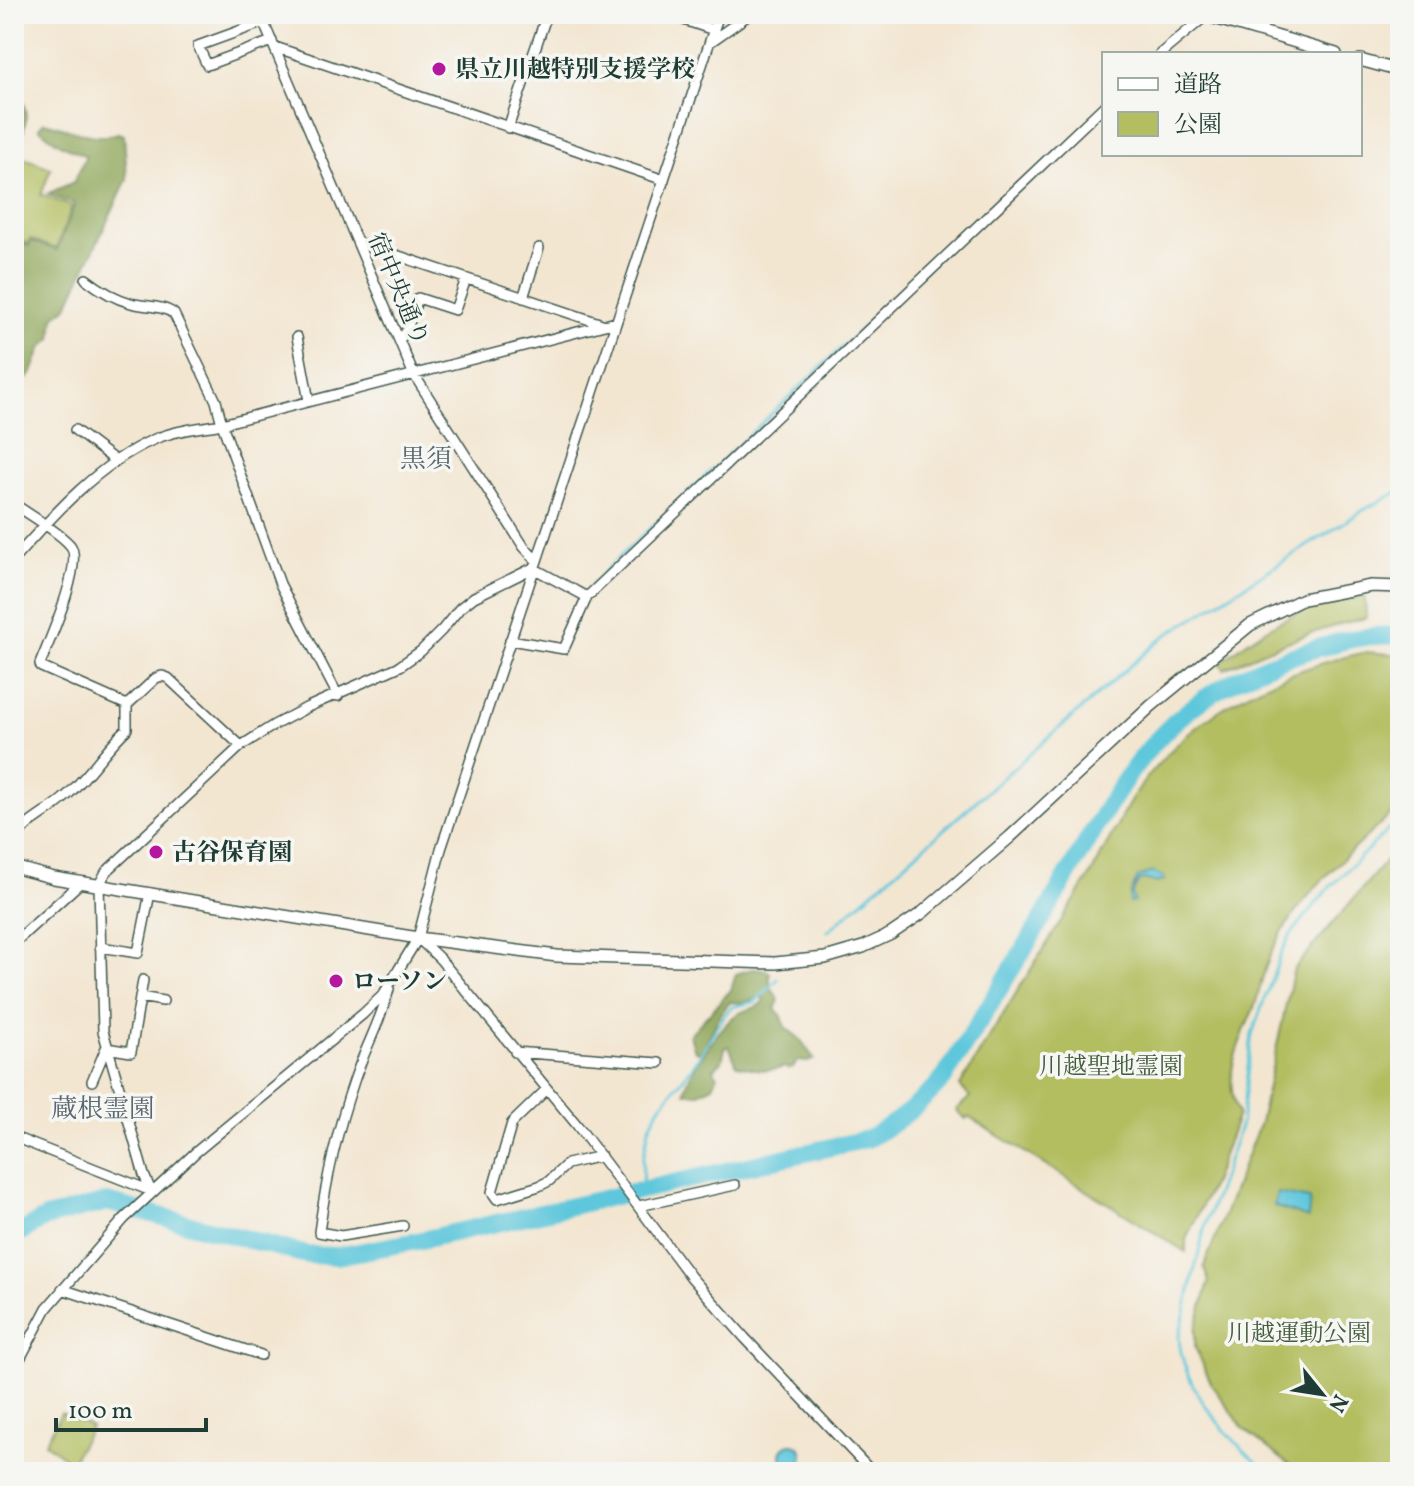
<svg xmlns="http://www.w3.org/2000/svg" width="1414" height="1486" font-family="Vollkorn,'Noto Serif JP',serif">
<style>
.green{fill:#b2be60;stroke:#687e4a;stroke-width:2}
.forest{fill:#8da556;stroke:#567145;stroke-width:2}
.water{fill:#5fc7db;stroke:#3f8288;stroke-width:2}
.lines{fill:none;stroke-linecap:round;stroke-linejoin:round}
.stream{stroke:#5fc7db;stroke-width:3}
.river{stroke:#5fc7db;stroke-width:18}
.minor-casing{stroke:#3f564c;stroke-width:12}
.tertiary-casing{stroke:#3f564c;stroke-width:14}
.minor{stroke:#fff;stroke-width:9}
.tertiary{stroke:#fff;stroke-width:11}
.poi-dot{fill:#b5179e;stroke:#f6f6f2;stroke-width:3}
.labels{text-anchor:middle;stroke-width:7;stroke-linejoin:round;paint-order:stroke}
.poi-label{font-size:24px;font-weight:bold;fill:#1f3d34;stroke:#f6f6f2;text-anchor:start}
.street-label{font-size:24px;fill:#1f3d34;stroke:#f6f6f2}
.park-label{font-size:24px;fill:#445d3f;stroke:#f6f6f2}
.neighbourhood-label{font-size:26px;fill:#5b6872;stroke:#f6f6f2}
</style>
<rect width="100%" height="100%" fill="#f6f6f2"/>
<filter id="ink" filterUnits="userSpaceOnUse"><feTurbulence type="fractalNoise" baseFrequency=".0125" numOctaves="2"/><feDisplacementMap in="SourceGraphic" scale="16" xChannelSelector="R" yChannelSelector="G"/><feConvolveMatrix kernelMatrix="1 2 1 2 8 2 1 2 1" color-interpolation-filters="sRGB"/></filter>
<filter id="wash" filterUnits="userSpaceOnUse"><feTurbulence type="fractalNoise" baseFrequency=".006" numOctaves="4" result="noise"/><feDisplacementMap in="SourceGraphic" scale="32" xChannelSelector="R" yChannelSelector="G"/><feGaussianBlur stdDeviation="1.8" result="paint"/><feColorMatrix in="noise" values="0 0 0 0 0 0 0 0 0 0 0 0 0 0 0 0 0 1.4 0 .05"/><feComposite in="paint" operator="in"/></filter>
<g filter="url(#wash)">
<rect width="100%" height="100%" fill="#f3e6d1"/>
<path class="green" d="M14,154L51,168L41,195L72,206L56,249L30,239L28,244L14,238Z
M1365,597L1366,618C1317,628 1269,648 1224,669L1220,663C1267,624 1303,603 1365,597Z
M1367,652L1400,655V806C1352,851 1296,895 1269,958C1262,974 1260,993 1253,1010C1238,1046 1222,1074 1238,1114L1214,1180L1186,1239V1252L968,1117L966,1119L956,1110L970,1097L960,1086C1000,1018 1042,951 1085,884C1103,856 1116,823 1135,794C1191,712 1272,672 1367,652Z
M1400,844V1472H1298L1244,1429L1212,1385L1195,1347V1331L1209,1282L1204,1267L1260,1122L1294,969Z
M61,1413L91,1427L71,1462L45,1443Z"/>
<path class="forest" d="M14,99L24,104C28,119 25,134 14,146Z
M44,122C68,127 94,143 118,133L124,135L127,179L67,307L54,317L52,339L42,347L31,375L14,389V285L21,266L14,261V244L17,242L29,246L31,241L57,250L75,204L47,194L74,182L86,156C66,147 55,143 39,128Z
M755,968C779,971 765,974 772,989C774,993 777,996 779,1000L775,1009L782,1016L785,1027L800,1039L814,1059L808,1062L797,1061L794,1067L788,1069L785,1067C768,1073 754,1069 737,1065L729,1046L725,1048L722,1061L714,1069L717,1077L713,1086L699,1093H685C685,1076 720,1027 736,1015C745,1009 755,1010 764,1002L762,997L743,1003L730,1002L721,1013L703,1049L699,1052L695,1051L690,1036L692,1032L731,990L736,974Z"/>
<path class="water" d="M1152,872L1164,877L1165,880L1157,883L1144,879L1139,881L1132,894L1135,902L1130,903V895L1138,877Z
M1277,1193L1310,1199L1308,1218L1274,1206Z
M781 1455a11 11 0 1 1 22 0a11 11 0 1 1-22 0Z"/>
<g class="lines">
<path class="stream" d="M587,591L608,568L970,227
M828,931L1162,638L1367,508L1400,491
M642,1189L643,1160L649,1128L660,1107L693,1066L726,1013L732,1007L755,1002L778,979
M1268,1472C1229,1439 1182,1391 1179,1337L1205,1226L1241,1124L1252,1034L1281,954L1290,936L1326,891L1400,818"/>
<path class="river" d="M14,1236L46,1218L107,1202L307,1255L337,1256L417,1241L867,1139C897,1123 921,1104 944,1078C980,1020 1017,962 1052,902C1125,777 1156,698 1305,652C1337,642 1366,633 1400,636"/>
</g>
</g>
<g filter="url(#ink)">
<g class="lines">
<g class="minor-casing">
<path id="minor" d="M260,14L413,373L524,547L536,560
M666,14L714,30
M264,22L198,46L207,65L272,41
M710,42L750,14
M275,47L664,180
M1160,54L1208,14
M508,128L547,14
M357,242L605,325
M86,279C100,290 113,298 131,303C145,307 163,305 174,314L216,401L222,424L280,584L338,696
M523,298L539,248
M297,337L309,401
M399,340L406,332L418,298L455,310L466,279
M75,430L116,461
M14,504C30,515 58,531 70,545C85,562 48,644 40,664L41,667L127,705
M14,559C54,514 99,463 155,439C175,430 200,428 222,424L616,322
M510,640L564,649L587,597L1104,106
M14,839C26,822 47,813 63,799C88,778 103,751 127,729V705L156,678L162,676L168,678L241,746
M418,938L440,959L577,1125L691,1277L745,1338L872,1472
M14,943L81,882
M100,947L138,953L150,893
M389,989C381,1021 364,1050 354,1081C337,1130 326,1180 319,1232L341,1236L403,1226
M140,997L163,1001
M515,1052L659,1063
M92,1081L106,1048L131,1052L143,980
M547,1089L512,1123L492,1192L497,1199L539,1186L549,1181L567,1164L601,1156
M14,1137L151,1191
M151,1191L144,1175L103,1031L99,885L106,872L241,746L274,725L308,707L400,666L421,651L442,630L460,608L474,597L533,568L587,597
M639,1206L735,1185
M62,1289L261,1355
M14,1370L47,1308L124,1219L196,1152L363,1014L383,995L418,938L441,849L719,14"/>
</g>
<g class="tertiary-casing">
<path id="tertiary" d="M1201,14L1336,54
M1360,60L1400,71
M14,867L54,878L418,938L557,956L775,963L825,958L863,947L891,934L922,913L1010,837L1151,706L1250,625L1303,599L1371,586L1400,587"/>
</g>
<use href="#minor" class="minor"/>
<use href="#tertiary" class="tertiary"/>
</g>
</g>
<g class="poi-dot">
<circle cx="439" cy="69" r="8"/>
<circle cx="156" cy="852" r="8"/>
<circle cx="336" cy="981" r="8"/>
</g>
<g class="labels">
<g class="poi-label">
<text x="455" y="77">県立川越特別支援学校</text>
<text x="172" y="860">古谷保育園</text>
<text x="352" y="989">ローソン</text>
</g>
<g class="street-label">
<text transform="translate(399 289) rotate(67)" y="8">宿中央通り</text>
</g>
<g class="park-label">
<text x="1111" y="1074">川越聖地霊園</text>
<text x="1299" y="1341">川越運動公園</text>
</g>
<g class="neighbourhood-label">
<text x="426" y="467">黒須</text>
<text x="103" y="1117">蔵根霊園</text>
</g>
</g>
<rect width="1414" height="1486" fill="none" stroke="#f6f6f2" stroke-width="48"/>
<rect x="1102" y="52" width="260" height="104" fill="#f6f6f2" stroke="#a0aca6" stroke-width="2"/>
<rect x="1118" y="78" width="40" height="12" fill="#ffffff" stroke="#a0aca6" stroke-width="2"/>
<text x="1174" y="92" font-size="24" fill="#1f3d34">道路</text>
<rect x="1118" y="112" width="40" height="24" fill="#b2be60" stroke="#a0aca6" stroke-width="2"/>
<text x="1174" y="132" font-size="24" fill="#1f3d34">公園</text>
<g transform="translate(1322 1394) rotate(120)" stroke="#f6f6f2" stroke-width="6" paint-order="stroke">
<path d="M0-6L14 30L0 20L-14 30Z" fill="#1f3d34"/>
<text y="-12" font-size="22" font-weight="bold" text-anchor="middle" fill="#1f3d34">N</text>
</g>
<path d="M56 1418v12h150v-12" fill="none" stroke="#1f3d34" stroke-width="4"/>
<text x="68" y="1418" font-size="24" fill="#1f3d34" stroke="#f6f6f2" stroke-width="6" paint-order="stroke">100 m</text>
</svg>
